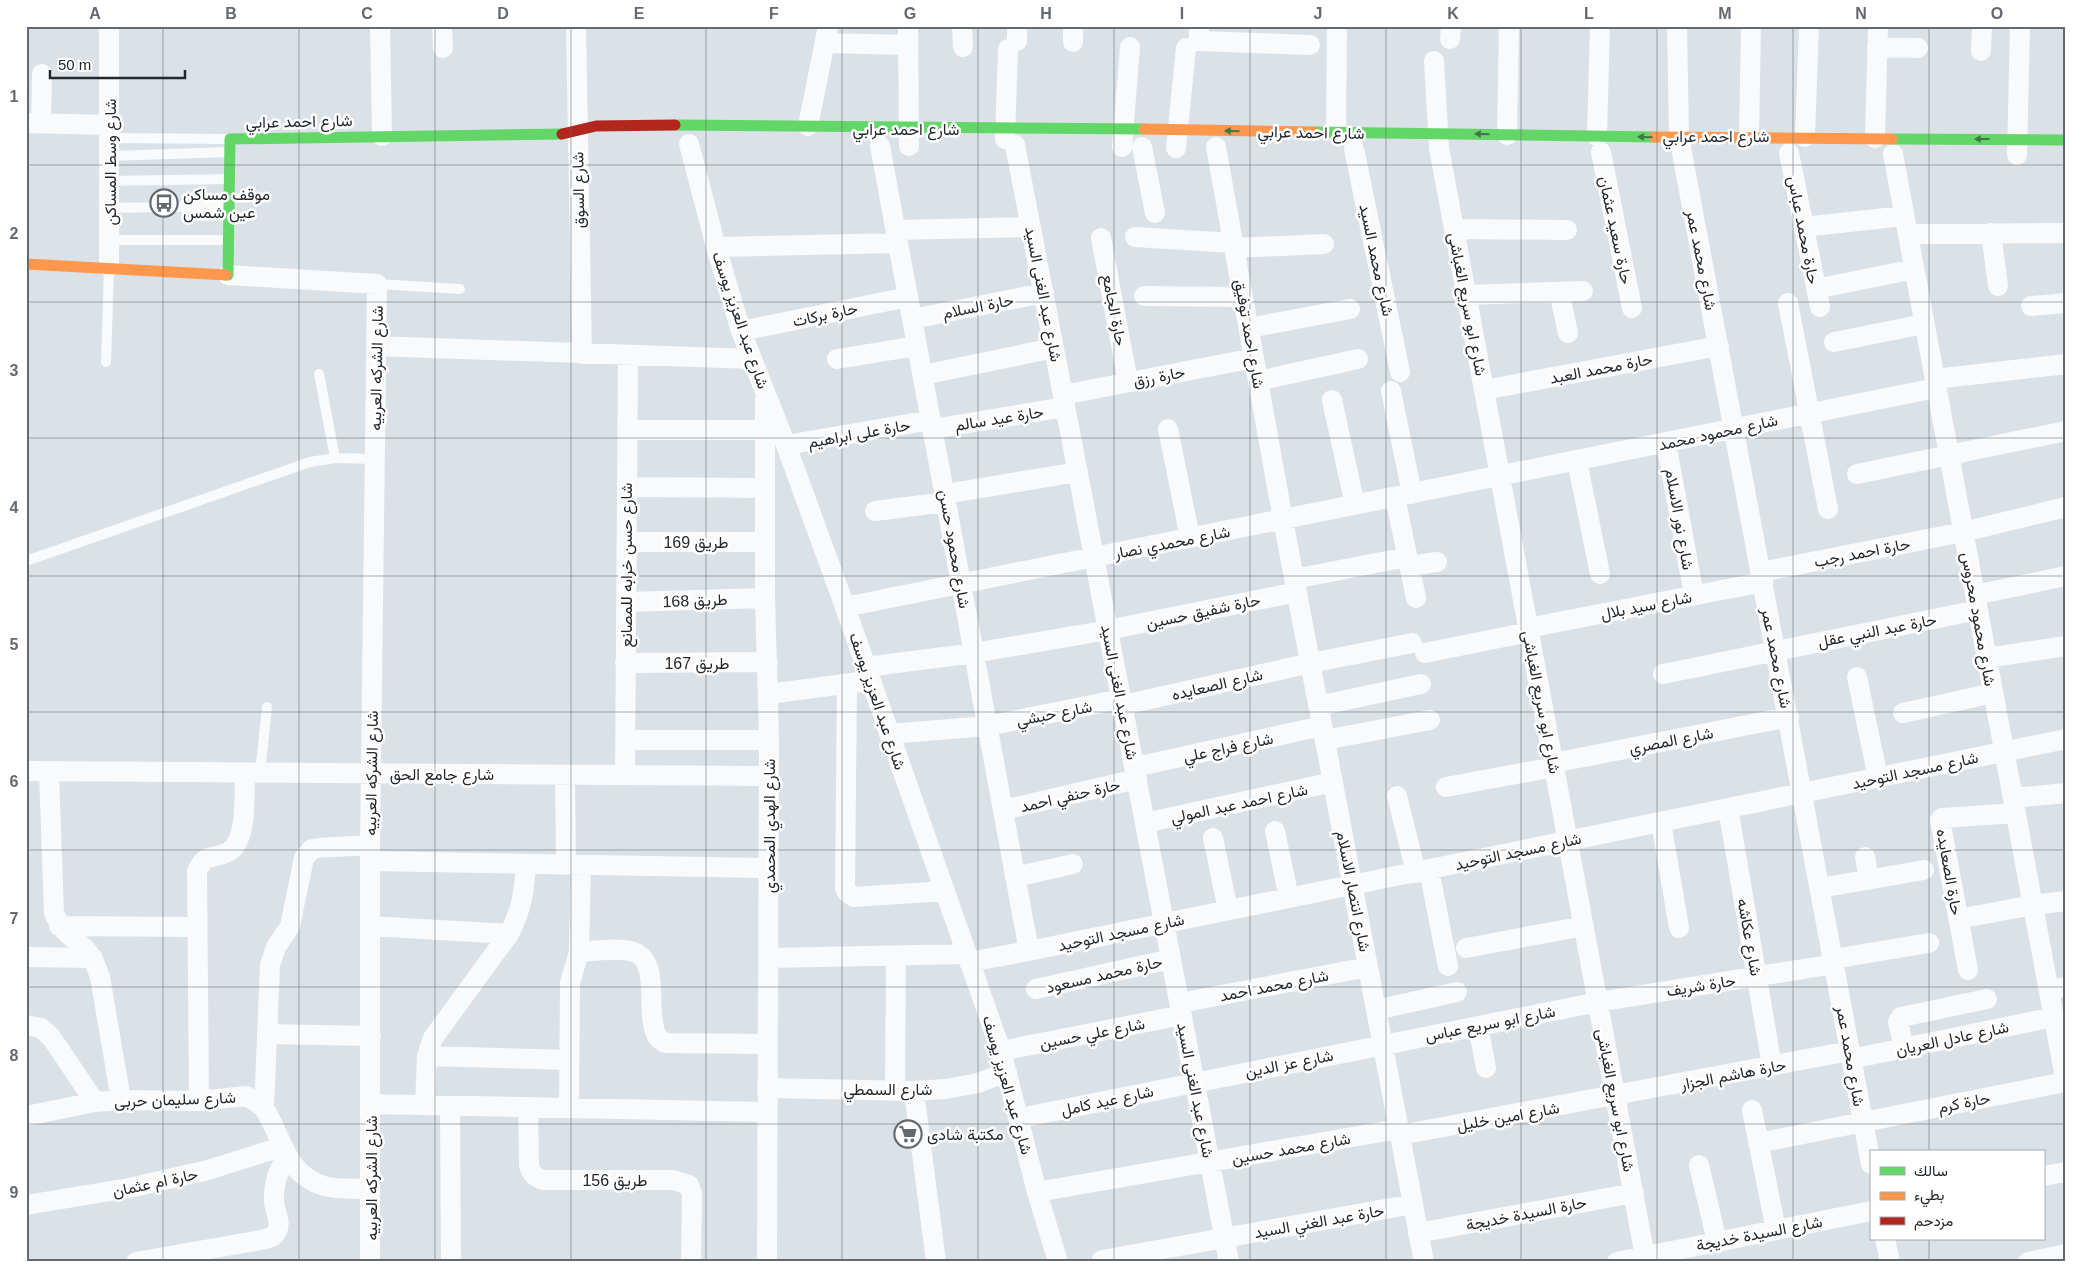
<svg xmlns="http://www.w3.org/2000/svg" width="2092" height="1288" font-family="Arial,Vazirmatn,sans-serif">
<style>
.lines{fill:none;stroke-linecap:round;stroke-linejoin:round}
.lane{stroke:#f9fafb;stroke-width:10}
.street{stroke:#f9fafb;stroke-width:20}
.fast{stroke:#63d668;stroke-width:11}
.slow{stroke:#ff974d;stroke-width:11}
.jam{stroke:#b3261e;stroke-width:11}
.oneway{fill:#407648}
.grid{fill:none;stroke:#63696e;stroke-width:1;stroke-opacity:0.55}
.labels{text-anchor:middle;stroke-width:5;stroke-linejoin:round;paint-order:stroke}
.street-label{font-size:16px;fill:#23282d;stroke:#fff}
.poi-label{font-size:16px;fill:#23282d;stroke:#fff;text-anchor:start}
.neatline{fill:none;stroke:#63696e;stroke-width:2}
.grid-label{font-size:16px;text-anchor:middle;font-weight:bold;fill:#63696e}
</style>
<rect width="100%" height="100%" fill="#dae1e7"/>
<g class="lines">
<path class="lane" d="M110,138L229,139
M110,156L229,152
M110,181L229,179
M110,208L228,206
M110,240H229
M377,284L460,289
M106,362L109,268
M319,374L335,458
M26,561L310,462L335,458L375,459
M260,773L267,707"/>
<path class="street" d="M380,26L382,136
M442,26L443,48
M576,26L582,354
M908,26L909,146
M962,26L963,47
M1017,26V41
M1199,26V41L1310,45
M1677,26L1679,137L1871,1164
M1450,39L1451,26
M1073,42V26
M825,43L908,45
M1877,47L1918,48
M1981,51L1982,26
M1434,61L1439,148L1646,1262
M26,123L110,125
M41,123L42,74
M808,126L828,26
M1336,132L1337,26
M1507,135L1509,26
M1597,136L1600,26
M1749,137L1751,26
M1805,137L1809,26
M1875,138L1878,26
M1005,139L1008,49
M689,144L716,247L741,331L786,445L845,607L1001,1051L1037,1192L1058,1262
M1015,145L1229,1262
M880,146L1029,951
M1122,147L1130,47
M1142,147L1155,213
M1216,147L1283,520L1424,1262
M1176,148L1186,48
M1354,149L1400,372
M1601,152L1632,308
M1789,153L1820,307
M1893,154L2066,1083
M2017,155L2020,26
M1803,227L1904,216
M1454,229L1567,230
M896,230L1031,227
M1991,233L1998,286
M1908,234L2066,233
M1135,237L1233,243
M1101,238L1128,382
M716,247L898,243
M1234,248L1324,244
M109,267V26
M228,275L377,284L370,845V1262
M1816,289L1914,269
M1559,292L1568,333
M1466,295L1583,291
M1144,296L1243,297
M1788,303L1828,509
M2031,306L2066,303
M912,319L1044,293
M1249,328L1350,309
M741,331L908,297
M1834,342L1924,324
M376,346L752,359
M837,359L917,346
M923,375L1054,348
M1935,379L2066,364
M1258,381L1358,359
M1484,390L1719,346
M1391,391L1412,494
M1063,395L1254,358
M765,399V598L769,740L767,1262
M1332,400L1355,505
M933,429L1065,407
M1168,429L1190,538
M627,430H763
M1666,443L1694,595
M786,445L931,420
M1577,461L1600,574
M1857,474L2066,431
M627,487L764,488
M945,494L1078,472
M1395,497L1416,598
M875,511L946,502
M627,542H765
M1409,566L1437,562
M1761,572L1963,532L2066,507
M1294,579L1407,557
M1975,595L2066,576
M626,602L765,598
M845,607L1936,388
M1528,628L1763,582
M1425,653L1529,632
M1986,658L2066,646
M625,663L768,662
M866,667L974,653L1108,630L1297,592
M1663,674L1978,610
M1857,677L1878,778
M847,685L845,888L847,892L854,897L945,891
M769,694L859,682
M1123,705L1311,663L1412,643
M1318,706L1421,684
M1903,713L1993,693
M889,734L987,726L1121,699
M625,740H769
M1325,740L1430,720
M1553,763L1789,717
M1135,767L1322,726
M26,771L768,776
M49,772L54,913C63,934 67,932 82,946C92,954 96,966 100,977L121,1100
M565,775L566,865
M625,775L628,356
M1446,787L1554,767
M1397,796L1416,873
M2013,798L2066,793
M1728,808L1772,1066
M1003,810L1137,779
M1661,822L1679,928
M1145,823L1333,782
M1275,831L1289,898
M1213,838L1228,910
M1865,857L1869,880
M370,861L768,868
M1429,870L1448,966
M1015,877L1073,864
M1820,888L1924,870
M1958,919L2033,905L2066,901
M59,926L197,927
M370,926L509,934
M1466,948L1584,926
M579,952C593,951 626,946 638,954C660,967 645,1015 657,1036C658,1039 663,1041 665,1043L767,1044
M26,957L93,958
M769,958L967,954
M1833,959L1929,943
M969,962L1029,951L2066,739
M1968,970L1940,820L1942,818L2016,813
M1036,989L1171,959
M2049,990L2066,987
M1180,1003L1368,967
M1376,1010L1457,992
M26,1025L41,1028L51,1037L95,1102
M1478,1026L1486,1068
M267,1034L371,1036
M1904,1048L1898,1022L1901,1017L1987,999
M1001,1051L1182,1015
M427,1056L569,1060
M1851,1059L2054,1017
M767,1088L914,1091L946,1089L978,1083L1007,1072
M895,1090L896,956
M914,1091L936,1262
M199,1101L197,871C206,852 213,860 228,852C248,842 244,794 245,773
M371,1104L767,1112
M425,1105L427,1056L433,1038L509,934C522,909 524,892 526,864
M450,1106L451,1262
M528,1107L529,1165C531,1174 535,1177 543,1180H673L689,1185L692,1194L691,1262
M569,1108L570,983L579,952L581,865
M264,1109L270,965L276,947L290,926L304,858L312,849L318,848L370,845
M1752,1110L1776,1230
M26,1116L95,1102L121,1100L199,1101L246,1096C253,1100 260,1103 265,1110C283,1138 285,1174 324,1186C337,1190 356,1188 370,1189
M1020,1118L1598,1002L1834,964
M1400,1135L1850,1051
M1758,1143L2065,1082
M1699,1165L1717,1242
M2043,1176L2066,1172
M1037,1192L1398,1129
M26,1205L129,1188L208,1170L281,1147
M1418,1233L1634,1193
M1885,1239L1890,1262
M1102,1260L1413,1204
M136,1262L261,1240C267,1239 274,1238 277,1231C282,1222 274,1210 274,1201C273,1185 278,1170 287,1157
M1617,1262L1871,1211
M2028,1262L2066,1254"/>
<path class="fast" d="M675,125L1144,129
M1313,132L1654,137
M1892,139L2066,140
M226,275H228L230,139L562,134"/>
<path class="slow" d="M1144,129L1313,132
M1654,137L1892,139
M26,264L226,275"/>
<path class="jam" d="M562,134L596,126L675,125"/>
</g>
<defs><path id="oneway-solid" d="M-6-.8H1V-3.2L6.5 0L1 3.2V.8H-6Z" transform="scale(1.25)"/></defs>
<g class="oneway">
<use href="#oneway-solid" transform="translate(1232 131) rotate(-179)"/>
<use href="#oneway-solid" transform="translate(1482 134) rotate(-179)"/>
<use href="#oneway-solid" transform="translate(1645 137) rotate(-179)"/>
<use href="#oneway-solid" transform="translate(1982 139) rotate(-180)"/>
</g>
<path class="grid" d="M163,26V1262M299,26V1262M435,26V1262M571,26V1262M706,26V1262M842,26V1262M978,26V1262M1114,26V1262M1250,26V1262M1386,26V1262M1521,26V1262M1657,26V1262M1793,26V1262M1929,26V1152M26,165H2066M26,302H2066M26,438H2066M26,576H2066M26,712H2066M26,850H2066M26,987H2066M26,1124H2066M1929,1239V1262"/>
<defs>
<g id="bus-ring" transform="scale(1.4375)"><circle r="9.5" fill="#fff" stroke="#63696e" stroke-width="1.5"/><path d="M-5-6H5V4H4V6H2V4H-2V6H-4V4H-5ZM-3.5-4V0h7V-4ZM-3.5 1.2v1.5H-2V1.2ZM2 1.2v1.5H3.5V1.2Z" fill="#63696e"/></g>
<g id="supermarket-ring" transform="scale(1.4375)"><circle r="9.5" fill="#fff" stroke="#63696e" stroke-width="1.5"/><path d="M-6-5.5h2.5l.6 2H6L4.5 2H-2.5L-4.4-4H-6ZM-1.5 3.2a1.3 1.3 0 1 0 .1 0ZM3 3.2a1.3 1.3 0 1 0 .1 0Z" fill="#63696e"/></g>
</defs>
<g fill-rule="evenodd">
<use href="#bus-ring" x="164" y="203"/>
<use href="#supermarket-ring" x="908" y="1134"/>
</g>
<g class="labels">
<g class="street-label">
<text transform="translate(299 121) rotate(-1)" y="6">شارع احمد عرابي</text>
<text x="906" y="135">شارع احمد عرابي</text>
<text transform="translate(1311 132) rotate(1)" y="6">شارع احمد عرابي</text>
<text x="1716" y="142">شارع احمد عرابي</text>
<text transform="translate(110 162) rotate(-90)" y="6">شارع وسط المساكن</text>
<text transform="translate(578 190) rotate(-91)" y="6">شارع السوق</text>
<text transform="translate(1616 230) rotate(78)" y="6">حارة سعيد عثمان</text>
<text transform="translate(1804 230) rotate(79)" y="6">حارة محمد عباس</text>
<text transform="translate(1377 260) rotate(78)" y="6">شارع محمد السيد</text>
<text transform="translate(1702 260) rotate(79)" y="6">شارع محمد عمر</text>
<text transform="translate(1044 294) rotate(79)" y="6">شارع عبد الغنى السيد</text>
<text transform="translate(1468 304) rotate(79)" y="6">شارع ابو سريع الغباشى</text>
<text transform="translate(978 306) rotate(-11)" y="6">حارة السلام</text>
<text transform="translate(1115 310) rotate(79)" y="6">حارة الجامع</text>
<text transform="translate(825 314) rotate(-12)" y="6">حارة بركات</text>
<text transform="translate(741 320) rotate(71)" y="6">شارع عبد العزيز يوسف</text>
<text transform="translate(1250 334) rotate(80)" y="6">شارع احمد توفيق</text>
<text transform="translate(376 368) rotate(-89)" y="6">شارع الشركه العربيه</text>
<text transform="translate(1601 368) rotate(-11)" y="6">حارة محمد العبد</text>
<text transform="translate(1159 376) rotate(-11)" y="6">حارة رزق</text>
<text transform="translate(999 418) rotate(-9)" y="6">حارة عيد سالم</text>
<text transform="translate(1718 432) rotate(-12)" y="6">شارع محمود محمد</text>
<text transform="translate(859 433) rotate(-10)" y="6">حارة على ابراهيم</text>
<text transform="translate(1680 519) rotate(80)" y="6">شارع نور الاسلام</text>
<text x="696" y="548">طريق 169</text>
<text transform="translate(1172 542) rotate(-11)" y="6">شارع محمدي نصار</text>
<text transform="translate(955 549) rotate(80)" y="6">شارع محمود حسن</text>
<text transform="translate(1862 552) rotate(-11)" y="6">حارة احمد رجب</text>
<text transform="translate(626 565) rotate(-90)" y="6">شارع حسن خرابه للمصانع</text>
<text transform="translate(695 600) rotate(-2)" y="6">طريق 168</text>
<text transform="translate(1646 605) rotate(-11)" y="6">شارع سيد بلال</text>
<text transform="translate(1203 611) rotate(-12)" y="6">حارة شفيق حسين</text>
<text transform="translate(1979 619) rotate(80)" y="6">شارع محمود محروس</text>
<text transform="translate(1877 630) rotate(-11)" y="6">حارة عبد النبي عقل</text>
<text transform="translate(1777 658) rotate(79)" y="6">شارع محمد عمر</text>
<text x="697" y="669">طريق 167</text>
<text transform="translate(1217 684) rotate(-13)" y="6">شارع الصعايده</text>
<text transform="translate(1120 692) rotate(79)" y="6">شارع عبد الغنى السيد</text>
<text transform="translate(878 701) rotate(71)" y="6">شارع عبد العزيز يوسف</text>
<text transform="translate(1542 702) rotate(79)" y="6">شارع ابو سريع الغباشى</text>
<text transform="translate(1054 713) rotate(-11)" y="6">شارع حبشي</text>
<text transform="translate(1671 740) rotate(-11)" y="6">شارع المصري</text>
<text transform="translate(1228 747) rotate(-12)" y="6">شارع فراج علي</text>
<text transform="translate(1915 770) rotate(-12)" y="6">شارع مسجد التوحيد</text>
<text transform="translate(371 773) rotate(-89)" y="6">شارع الشركه العربيه</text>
<text x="442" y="780">شارع جامع الحق</text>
<text transform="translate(1070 795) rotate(-13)" y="6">حارة حنفي احمد</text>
<text transform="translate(1239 803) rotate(-12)" y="6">شارع احمد عبد المولي</text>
<text transform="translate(769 826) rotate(-90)" y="6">شارع الهدي المحمدي</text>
<text transform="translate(1518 851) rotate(-12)" y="6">شارع مسجد التوحيد</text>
<text transform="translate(1950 872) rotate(80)" y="6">حارة الصعايده</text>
<text transform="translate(1354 891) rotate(79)" y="6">شارع انتصار الاسلام</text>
<text transform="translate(1121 932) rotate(-12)" y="6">شارع مسجد التوحيد</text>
<text transform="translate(1750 937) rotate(80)" y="6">شارع عكاشه</text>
<text transform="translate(1104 974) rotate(-13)" y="6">حارة محمد مسعود</text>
<text transform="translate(1274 985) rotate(-11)" y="6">شارع محمد احمد</text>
<text transform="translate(1701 985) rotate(-9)" y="6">حارة شريف</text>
<text transform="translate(1490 1023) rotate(-11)" y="6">شارع ابو سريع عباس</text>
<text transform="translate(1092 1033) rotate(-11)" y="6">شارع علي حسين</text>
<text transform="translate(1952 1038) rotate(-12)" y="6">شارع عادل العريان</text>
<text transform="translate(1851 1056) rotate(80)" y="6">شارع محمد عمر</text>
<text transform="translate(1289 1063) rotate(-11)" y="6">شارع عز الدين</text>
<text transform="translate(1733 1074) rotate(-11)" y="6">حارة هاشم الجزار</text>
<text transform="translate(1008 1085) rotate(74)" y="6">شارع عبد العزيز يوسف</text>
<text x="888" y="1095">شارع السمطي</text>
<text transform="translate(1196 1090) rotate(79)" y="6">شارع عبد الغنى السيد</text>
<text transform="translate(175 1099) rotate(-2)" y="6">شارع سليمان حربى</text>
<text transform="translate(1107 1100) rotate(-12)" y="6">شارع عيد كامل</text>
<text transform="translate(1616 1100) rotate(79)" y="6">شارع ابو سريع الغباشى</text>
<text transform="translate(1964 1102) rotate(-11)" y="6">حارة كرم</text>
<text transform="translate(1508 1116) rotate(-10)" y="6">شارع امين خليل</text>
<text transform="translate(1291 1148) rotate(-10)" y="6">شارع محمد حسين</text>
<text transform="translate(371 1178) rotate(-90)" y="6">شارع الشركه العربيه</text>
<text x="615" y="1186">طريق 156</text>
<text transform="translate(155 1182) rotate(-12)" y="6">حارة ام عثمان</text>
<text transform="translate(1526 1213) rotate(-11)" y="6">حارة السيدة خديجة</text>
<text transform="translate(1319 1221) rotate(-10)" y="6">حارة عبد الغني السيد</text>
<text transform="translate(1759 1233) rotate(-11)" y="6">شارع السيدة خديجة</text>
</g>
<g class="poi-label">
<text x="183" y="200">موقف مساكن<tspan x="183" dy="18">عين شمس</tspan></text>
<text x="927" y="1140">مكتبة شادى</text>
</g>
</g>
<rect width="2092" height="1288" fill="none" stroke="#ffffff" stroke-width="55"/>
<rect x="1870" y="1150" width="175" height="90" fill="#ffffff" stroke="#a7a9ab"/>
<rect x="1880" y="1167" width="25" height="8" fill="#63d668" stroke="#a7a9ab"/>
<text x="1914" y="1176" font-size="15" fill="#23282d">سالك</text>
<rect x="1880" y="1192" width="25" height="8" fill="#ff974d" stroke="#a7a9ab"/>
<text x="1914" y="1200" font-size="15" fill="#23282d">بطيء</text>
<rect x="1880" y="1217" width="25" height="8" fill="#b3261e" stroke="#a7a9ab"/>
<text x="1914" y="1226" font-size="15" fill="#23282d">مزدحم</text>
<path d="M50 70v8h135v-8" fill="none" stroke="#23282d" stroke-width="2.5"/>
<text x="58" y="70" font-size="15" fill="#23282d" stroke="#ffffff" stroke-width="4" paint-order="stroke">50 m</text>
<rect x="28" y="28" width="2036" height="1232" class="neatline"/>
<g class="grid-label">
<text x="95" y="19">A</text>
<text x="231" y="19">B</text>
<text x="367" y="19">C</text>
<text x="503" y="19">D</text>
<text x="639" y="19">E</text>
<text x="774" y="19">F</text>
<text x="910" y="19">G</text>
<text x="1046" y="19">H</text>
<text x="1182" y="19">I</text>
<text x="1318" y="19">J</text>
<text x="1453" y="19">K</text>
<text x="1589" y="19">L</text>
<text x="1725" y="19">M</text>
<text x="1861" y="19">N</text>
<text x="1997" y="19">O</text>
<text x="14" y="102">1</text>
<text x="14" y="239">2</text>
<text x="14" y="376">3</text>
<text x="14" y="513">4</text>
<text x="14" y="650">5</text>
<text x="14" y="787">6</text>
<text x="14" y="924">7</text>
<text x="14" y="1061">8</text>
<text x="14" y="1198">9</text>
</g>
</svg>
